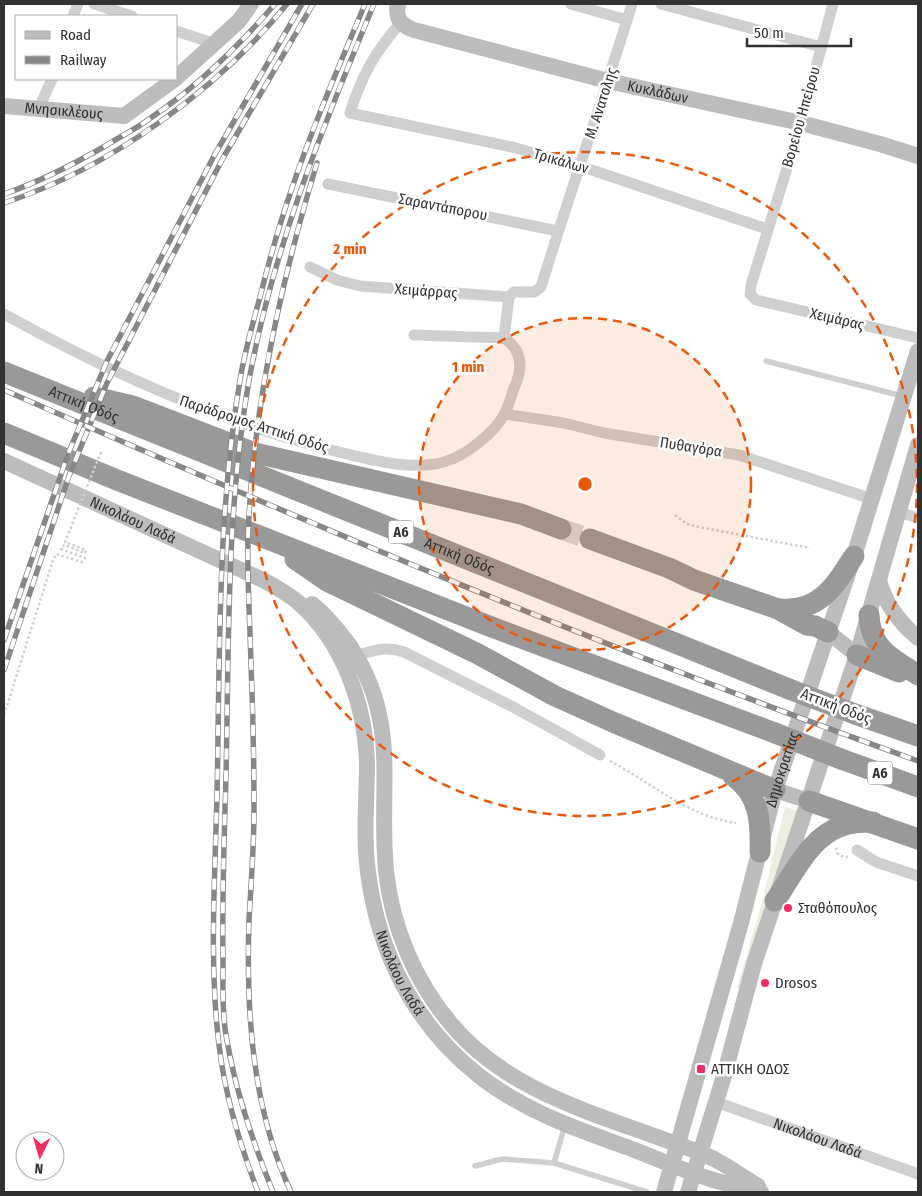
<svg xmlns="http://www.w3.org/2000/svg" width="922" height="1196" font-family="'Fira Sans Condensed',sans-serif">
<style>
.green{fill:#ebefe0}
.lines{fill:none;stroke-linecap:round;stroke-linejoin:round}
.highway-tunnel{stroke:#d6d6d6;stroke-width:21;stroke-dasharray:21 11;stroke-linecap:butt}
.path{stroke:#cfcfcf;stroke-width:2.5;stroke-dasharray:2.5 2.5;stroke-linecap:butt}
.lane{stroke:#cfcfcf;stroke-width:5.5}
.street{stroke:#cfcfcf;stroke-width:11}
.secondary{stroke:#bcbcbc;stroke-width:16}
.highway{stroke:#999;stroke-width:21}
.rail-casing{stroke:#878787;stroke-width:5.5}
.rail{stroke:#fff;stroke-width:4;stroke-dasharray:11;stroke-linecap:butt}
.path-bridge{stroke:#cfcfcf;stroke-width:2.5;stroke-dasharray:2.5 2.5;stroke-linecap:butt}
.highway-bridge{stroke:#999;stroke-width:21}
.ring{fill:none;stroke:#e8590c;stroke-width:2.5;stroke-dasharray:9 6}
.poi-dot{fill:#f12c63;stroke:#fff;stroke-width:2}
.labels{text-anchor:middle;stroke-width:5;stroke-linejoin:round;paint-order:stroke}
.shield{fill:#fff;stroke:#707070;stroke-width:1}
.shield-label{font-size:14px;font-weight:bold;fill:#323232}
.street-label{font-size:15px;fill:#323232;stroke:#fff}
.poi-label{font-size:15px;fill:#323232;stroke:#fff;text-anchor:start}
.centre{fill:#e8590c;stroke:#fff;stroke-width:2.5}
.ring-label{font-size:15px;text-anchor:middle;font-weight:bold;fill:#e8590c;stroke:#fff;stroke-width:5;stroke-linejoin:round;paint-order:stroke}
</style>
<rect width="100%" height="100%" fill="#fff"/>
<path class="green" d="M785,807L799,811L742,990L737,988L761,906Z"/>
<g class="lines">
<path class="highway-tunnel" d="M561,529L590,539"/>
<path class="path" d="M675,515L687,524L699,527L810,548
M4,715L53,560L56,554L82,562L85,558L61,549L64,545L85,553
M610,761C650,782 689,817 736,823
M836,848L837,853L841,856L848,857"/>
<path class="lane" d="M766,361L902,396
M554,1163L565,1125
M475,1166L502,1159L554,1163L647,1192"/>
<g class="street">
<path d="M94,4L132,16"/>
<path d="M571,4L627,20"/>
<path d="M661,4L821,47"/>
<path d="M833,4L801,123L751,285L750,294L756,300L918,338"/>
<path d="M73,16L78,4"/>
<path d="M400,23C374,54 362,75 350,113L512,147L580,166L767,229"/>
<path d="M176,31L213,43"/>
<path d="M39,108L52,79"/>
<path d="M328,184L558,231"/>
<path d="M310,267L337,280L360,286L509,297"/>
<path d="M509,297L514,292H534L541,287C570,192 603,99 632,4"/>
<path d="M4,314C110,373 221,423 339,452C372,460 411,471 444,462C465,456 495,433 505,413C509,405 511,396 514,388C523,369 523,351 504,338L509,297"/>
<path d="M414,335L504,338"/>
<path d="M505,414L564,423L604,433L739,455L872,499"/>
<path d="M899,512L918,518"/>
<path d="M356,656C374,650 386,646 404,652L515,708L600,755"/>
<path d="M857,850L876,862L918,876"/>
<path id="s1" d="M716,1102L918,1174"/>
</g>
<g class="secondary">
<path id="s2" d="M398,4C395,18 400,25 414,30L608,81L801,123L880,144L918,156"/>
<path d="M176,78L239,21L251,4"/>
<path id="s3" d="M4,106L124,116L175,79"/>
<path id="s4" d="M4,461L263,580C276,587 289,594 300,604C343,642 365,705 367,762C367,798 363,835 368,872C378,952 414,1024 478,1075C523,1111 579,1130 632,1149C658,1159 684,1171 710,1179C727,1184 744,1188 761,1192"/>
<path d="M879,580C885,604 899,622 918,638"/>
<path d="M312,604C327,616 339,631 350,646C401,723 378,787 386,871C392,927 415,982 452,1025C505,1088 586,1111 660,1138C679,1145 699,1151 716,1160C731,1168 744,1178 758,1186"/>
<path d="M828,632L857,655"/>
<path d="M775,790L809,801"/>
<path id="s5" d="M664,1192L741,923L775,790L854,556L918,351"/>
<path d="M688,1192L724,1076L754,964L857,655L918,445"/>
</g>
<g class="highway">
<path id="s6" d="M4,372L789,689"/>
<path d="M94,397L133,406L255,453L521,514L561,529"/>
<path d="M4,433L117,480L489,626L775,733"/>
<path d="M590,539L669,568L694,580L778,609L807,625L815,626L828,632"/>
<path d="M295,559L327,581L478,654L555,696L615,723L775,790"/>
<path d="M778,609C819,613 835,586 854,556"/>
<path d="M869,615C871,650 892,658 918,675"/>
<path d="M857,655L899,672"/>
<path d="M855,714L918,736"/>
<path d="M841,759L918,787"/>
<path d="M733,776C760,795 761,822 760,852"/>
<path d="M809,801L918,839"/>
<path d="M775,901C793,875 810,836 842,826C852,822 862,822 873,822"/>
</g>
<g class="rail-casing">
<path id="rail" d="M4,194C40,182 74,164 107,145C121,136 136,129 149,119C197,87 238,47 275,4
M4,203C110,168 217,90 287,4
M4,390C305,522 608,650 918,761
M4,640L68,454L107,361L215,154L302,4
M4,670L69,476L107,383L223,158L313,4
M258,1192C240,1145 225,1096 219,1045C209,963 215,878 217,795C220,654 217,513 241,374C246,348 253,322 260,297C269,261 279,226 291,191C312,128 339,66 365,4
M273,1192C254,1145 237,1096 228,1046C222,1019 223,989 223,961C222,900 224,838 226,777C229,643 226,507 250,375C274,246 324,124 374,4
M291,1192C252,1108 246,1012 249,920C251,884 254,847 254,810C254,762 253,713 251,664C250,622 247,580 248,538C252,411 280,285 317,163"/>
</g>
<use href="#rail" class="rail"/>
<path class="path-bridge" d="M85,553L86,550L65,542L101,452"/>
<path class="highway-bridge" d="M789,689L855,714
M775,733L841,759"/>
</g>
<circle cx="585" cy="484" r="166" fill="#e8590c" fill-opacity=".12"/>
<g class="ring">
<circle cx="585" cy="484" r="166"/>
<circle cx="585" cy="484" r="332"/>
</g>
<g class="poi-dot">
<circle cx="788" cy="908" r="5"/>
<circle cx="765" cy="983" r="5"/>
<rect x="696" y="1064" width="10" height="10" rx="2.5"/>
</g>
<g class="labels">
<g class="shield">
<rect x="388.5" y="520.5" width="25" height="23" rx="4"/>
<rect x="867.5" y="761.5" width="25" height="23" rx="4"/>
</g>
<g class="shield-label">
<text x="401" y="537">Α6</text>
<text x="880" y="778">Α6</text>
</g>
<g class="street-label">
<text dy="5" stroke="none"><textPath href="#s2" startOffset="286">Κυκλάδων</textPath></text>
<text transform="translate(601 103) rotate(-72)" y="5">Μ. Ανατολης</text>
<text dy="5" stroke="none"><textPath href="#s3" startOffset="60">Μνησικλέους</textPath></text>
<text transform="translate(801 117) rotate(-74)" y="5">Βορείου Ηπείρου</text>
<text transform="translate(561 161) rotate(16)" y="5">Τρικάλων</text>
<text transform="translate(443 207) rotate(11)" y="5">Σαραντάπορου</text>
<text transform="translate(426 291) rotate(4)" y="5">Χειμάρρας</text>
<text transform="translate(837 319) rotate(13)" y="5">Χειμάρας</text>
<text dy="5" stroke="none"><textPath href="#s6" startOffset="86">Αττική Οδός</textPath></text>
<text transform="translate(254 424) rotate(18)" y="5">Παράδρομος Αττική Οδός</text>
<text transform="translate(691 447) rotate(9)" y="5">Πυθαγόρα</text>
<text dy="5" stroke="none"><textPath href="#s4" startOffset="142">Νικολάου Λαδά</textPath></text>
<text dy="5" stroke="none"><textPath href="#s6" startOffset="491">Αττική Οδός</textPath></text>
<text transform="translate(836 706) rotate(21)" y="5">Αττική Οδός</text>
<text dy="5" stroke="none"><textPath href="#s5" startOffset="439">Δημοκρατίας</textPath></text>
<text dy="5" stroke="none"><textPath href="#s4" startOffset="722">Νικολάου Λαδά</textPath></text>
<text dy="5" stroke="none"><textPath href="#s1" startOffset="108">Νικολάου Λαδά</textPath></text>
</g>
<g class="poi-label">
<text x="798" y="913">Σταθόπουλος</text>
<text x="775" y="988">Drosos</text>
<text x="711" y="1074">ΑΤΤΙΚΗ ΟΔΟΣ</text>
</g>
</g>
<circle cx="585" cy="484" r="8" class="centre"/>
<g class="ring-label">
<text x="350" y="254">2 min</text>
<text x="468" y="372">1 min</text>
</g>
<rect width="922" height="1196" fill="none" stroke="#323232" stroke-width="10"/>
<rect x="15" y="15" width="162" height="65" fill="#ffffff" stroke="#adadad"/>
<rect x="25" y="31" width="25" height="8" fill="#bcbcbc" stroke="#adadad"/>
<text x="60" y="40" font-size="15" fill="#323232">Road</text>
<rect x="25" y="56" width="25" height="8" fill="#878787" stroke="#adadad"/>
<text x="60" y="65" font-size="15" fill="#323232">Railway</text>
<g transform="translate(40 1156) rotate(185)"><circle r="24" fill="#ffffff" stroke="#adadad"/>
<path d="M0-4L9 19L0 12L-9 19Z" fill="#f12c63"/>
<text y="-8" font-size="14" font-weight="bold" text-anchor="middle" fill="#323232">N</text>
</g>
<path d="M747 38v8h104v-8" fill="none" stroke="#323232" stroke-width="2.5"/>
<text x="754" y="38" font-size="15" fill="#323232" stroke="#ffffff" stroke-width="4" paint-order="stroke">50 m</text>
</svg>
